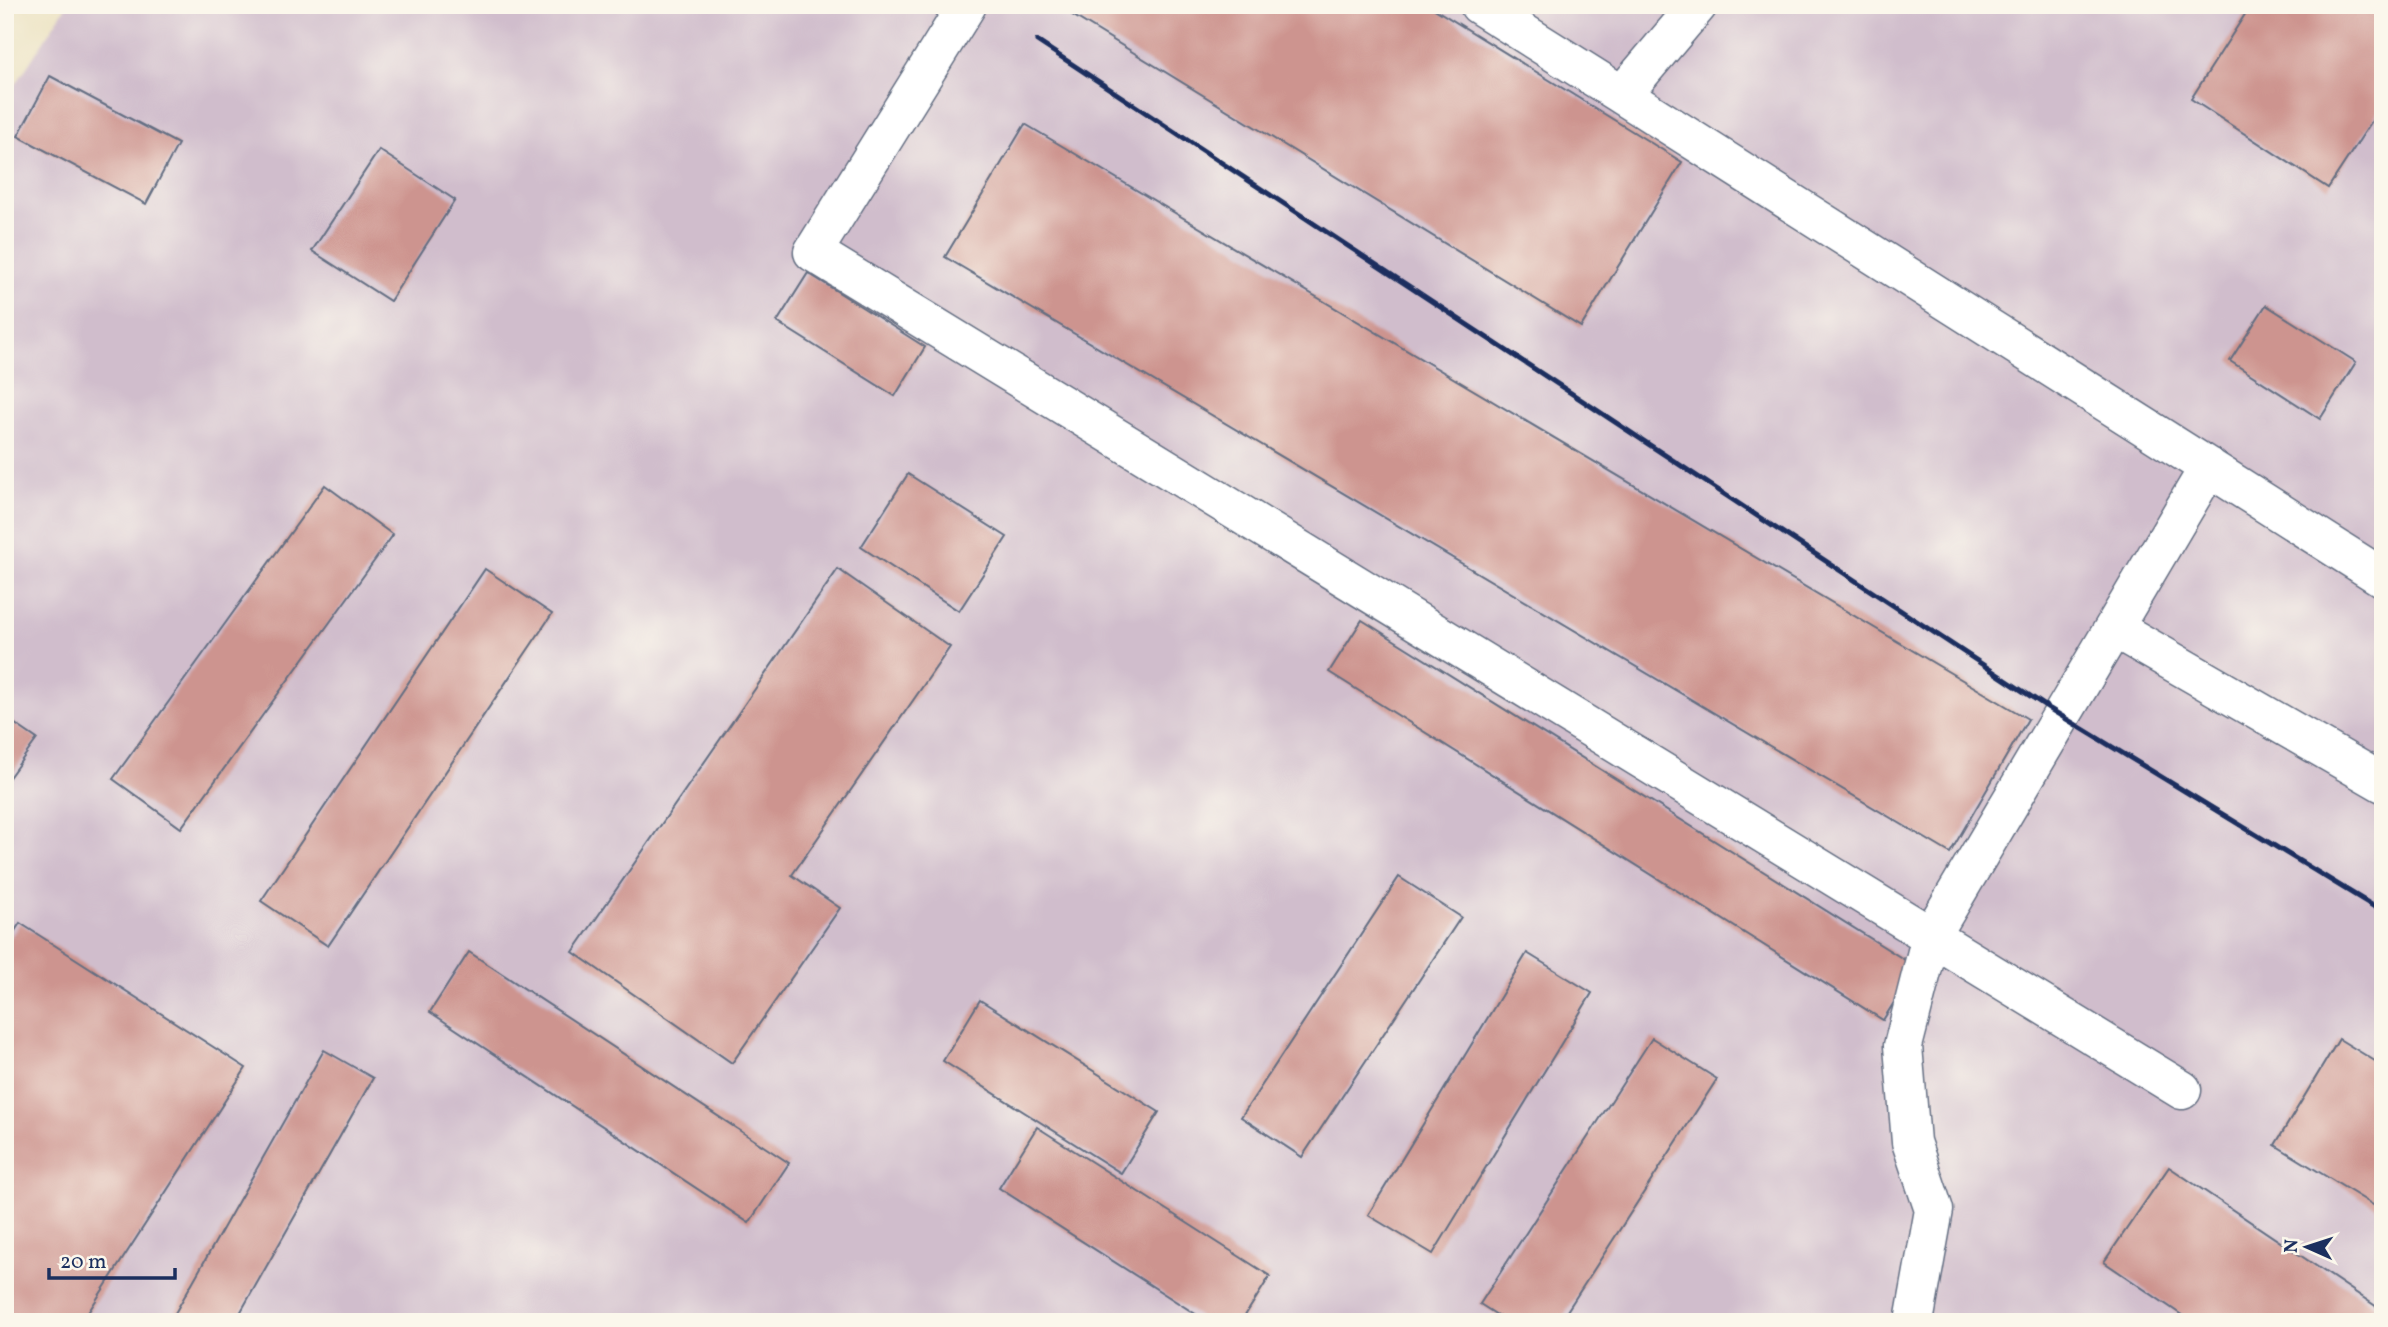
<svg xmlns="http://www.w3.org/2000/svg" width="2388" height="1327" font-family="Vollkorn,serif">
<style>
.industrial{fill:#d0bdcc}
.building{fill:#cd948f}
.lines{fill:none;stroke-linecap:round;stroke-linejoin:round}
.minor-casing{stroke:#646e82;stroke-width:41}
.minor{stroke:#fff;stroke-width:38}
.rail{stroke:#1b2f5e;stroke-width:5}
</style>
<rect width="100%" height="100%" fill="#fbf7ec"/>
<filter id="ink" filterUnits="userSpaceOnUse"><feTurbulence type="fractalNoise" baseFrequency=".0143" numOctaves="2"/><feDisplacementMap in="SourceGraphic" scale="14" xChannelSelector="R" yChannelSelector="G"/><feConvolveMatrix kernelMatrix="1 2 1 2 8 2 1 2 1" color-interpolation-filters="sRGB"/></filter>
<filter id="wash" filterUnits="userSpaceOnUse"><feTurbulence type="fractalNoise" baseFrequency=".00686" numOctaves="4" result="noise"/><feDisplacementMap in="SourceGraphic" scale="28" xChannelSelector="R" yChannelSelector="G"/><feGaussianBlur stdDeviation="1.57" result="paint"/><feColorMatrix in="noise" values="0 0 0 0 0 0 0 0 0 0 0 0 0 0 0 0 0 1.4 0 .05"/><feComposite in="paint" operator="in"/></filter>
<g filter="url(#wash)">
<rect width="100%" height="100%" fill="#ede4c5"/>
<path class="industrial" d="M67,5H2383V1322H5V101Z"/>
<g id="blocks">
<path class="building" d="M1056,5H1428L1682,162L1581,327Z
M2251,5H2383V104L2328,188L2191,99Z
M50,76L178,144L146,204L18,136Z
M1025,124L2028,719L1950,853L945,257Z
M379,150L455,200L390,301L312,251Z
M808,273L925,347L895,396L777,322Z
M2266,305L2356,362L2320,419L2230,361Z
M908,474L1007,537L959,611L861,547Z
M325,485L393,535L181,828L113,779Z
M485,569L552,614L328,946L261,901Z
M838,569L950,647L792,875L840,908L732,1063L573,952Z
M1362,620L1916,967L1883,1020L1329,672Z
M5,717L37,739L5,783Z
M1399,877L1461,917L1302,1157L1241,1117Z
M20,923L246,1068L82,1322H5V946Z
M469,952L789,1163L749,1223L430,1012Z
M1527,953L1592,993L1433,1254L1368,1215Z
M980,1000L1159,1112L1121,1173L943,1061Z
M1652,1038L1717,1079L1560,1322H1508L1480,1304Z
M2339,1039L2383,1066V1211L2275,1145Z
M324,1050L373,1078L235,1322H170Z
M1037,1127L1270,1276L1241,1322H1208L999,1188Z
M2169,1167L2383,1311V1322H2192L2104,1262Z"/>
</g>
</g>
<g filter="url(#ink)">
<use href="#blocks" fill-opacity="0" stroke="#646e82" stroke-width="2"/>
<g class="lines">
<g class="minor-casing">
<path id="minor" d="M967,5L813,252L2182,1090
M1479,5L1622,95
M1698,5L1622,95L2383,578
M2114,628L2383,783
M1914,1322L1934,1210L1911,1142L1903,1046L1931,936L2209,467"/>
</g>
<use href="#minor" class="minor"/>
<path class="rail" d="M1037,41L2050,709L2383,912"/>
</g>
</g>
<rect width="2388" height="1327" fill="none" stroke="#fbf7ec" stroke-width="28"/>
<g transform="translate(2307 1247) rotate(273)" stroke="#fbf7ec" stroke-width="5" paint-order="stroke">
<path d="M0-5L12 26L0 18L-12 26Z" fill="#1b2f5e"/>
<text y="-10" font-size="19" font-weight="bold" text-anchor="middle" fill="#1b2f5e">N</text>
</g>
<path d="M49 1268v10h126v-10" fill="none" stroke="#1b2f5e" stroke-width="3.5"/>
<text x="60" y="1268" font-size="21" fill="#1b2f5e" stroke="#fbf7ec" stroke-width="5" paint-order="stroke">20 m</text>
</svg>
